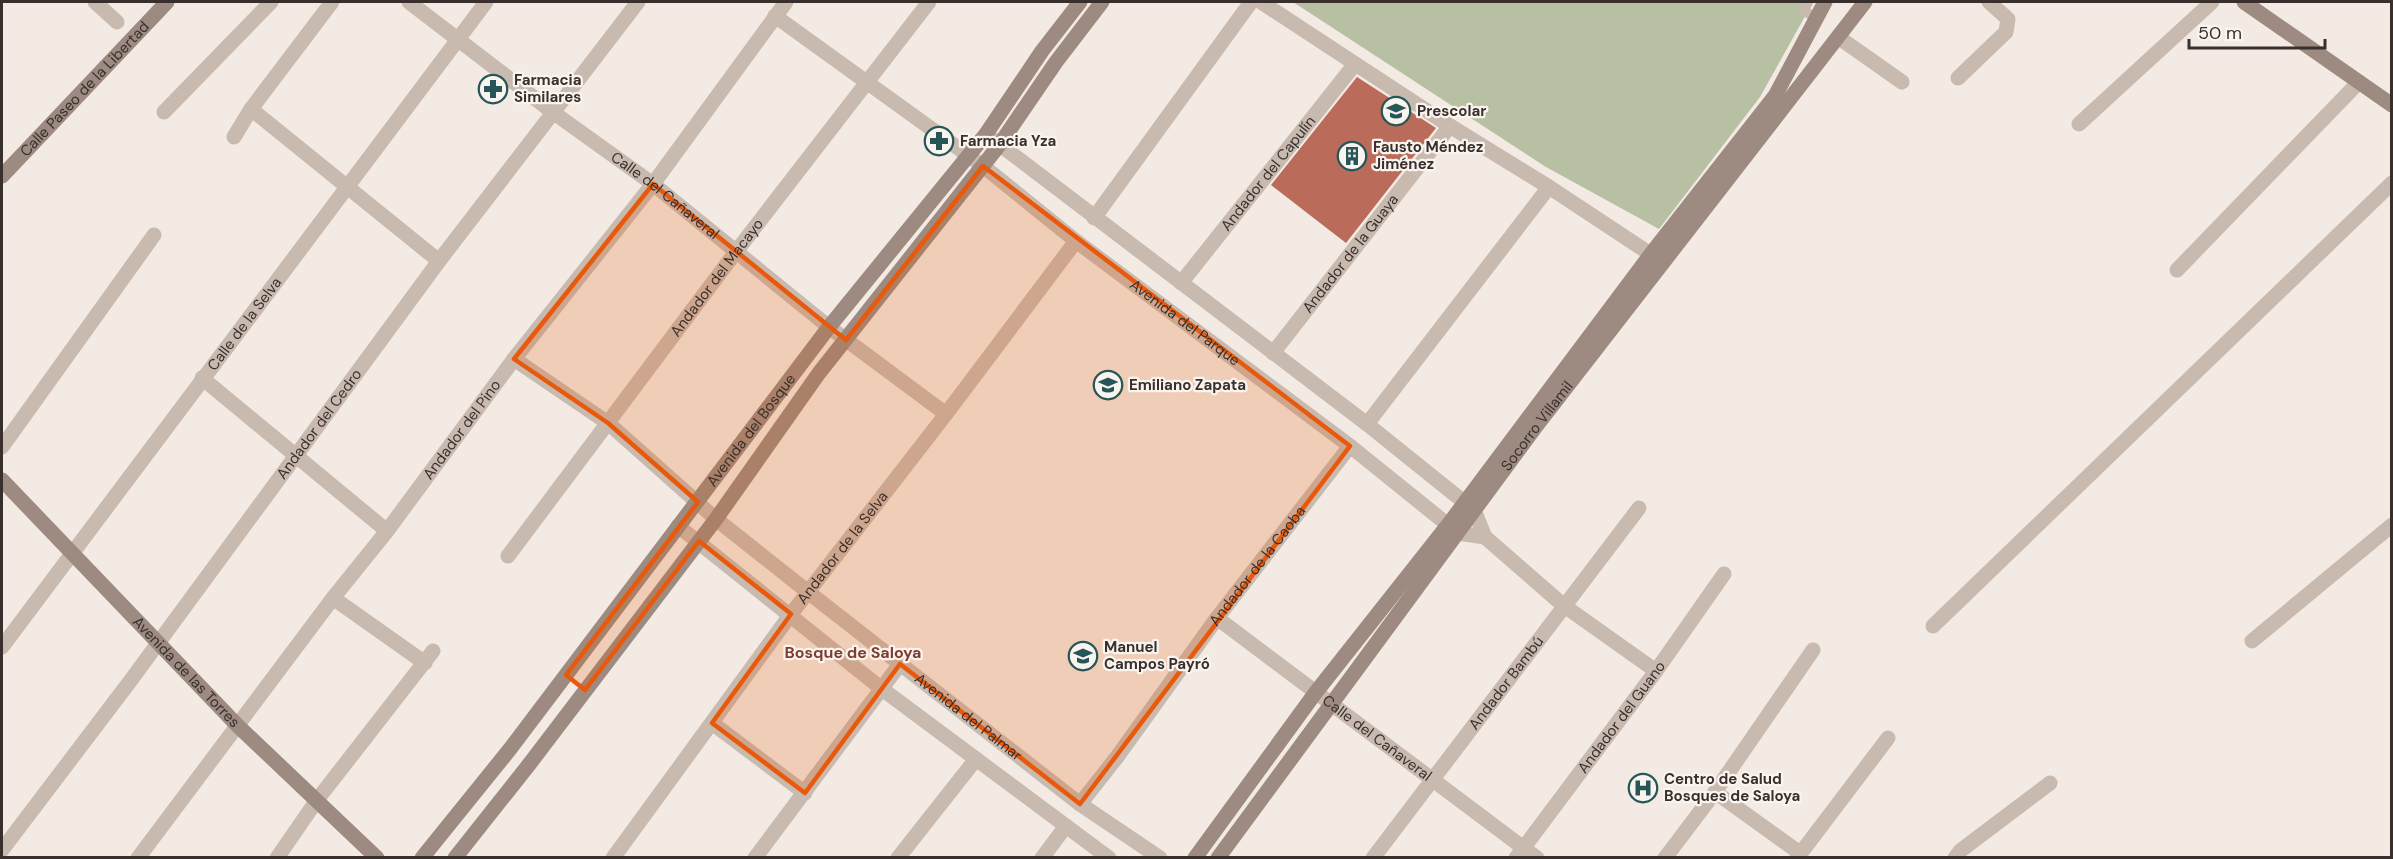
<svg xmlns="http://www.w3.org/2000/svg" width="2393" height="859" font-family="'DM Sans',sans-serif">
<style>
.green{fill:#b8c0a4}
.building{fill:#ba6b59}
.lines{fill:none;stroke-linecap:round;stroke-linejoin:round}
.lane{stroke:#c9bab0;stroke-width:10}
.street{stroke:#c9bab0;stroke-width:15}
.secondary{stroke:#9d8a81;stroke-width:15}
.marked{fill:#e8590c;fill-opacity:0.2;stroke:#e8590c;stroke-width:4.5;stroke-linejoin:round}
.labels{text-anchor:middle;stroke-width:4.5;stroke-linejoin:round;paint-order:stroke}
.poi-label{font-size:15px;font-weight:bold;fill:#39302d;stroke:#faf4ef;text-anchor:start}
.street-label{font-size:15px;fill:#39302d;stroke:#faf4ef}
.neighbourhood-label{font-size:16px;font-weight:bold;fill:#803d2e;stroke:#faf4ef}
</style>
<rect width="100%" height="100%" fill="#f2eae3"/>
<path class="green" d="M1293,2H1813L1760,97L1659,229L1546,167Z"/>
<path class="building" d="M1357,77L1436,128L1346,243L1271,185Z"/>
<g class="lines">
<path class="lane" d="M1808,2L1804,10L1816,19"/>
<g class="street">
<path d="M95,2L117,22"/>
<path id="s1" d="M409,2L554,113L653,184L829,327L946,414"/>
<path d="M1261,2L1450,126L1549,187L1661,261"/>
<path id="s2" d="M775,16L983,166L1076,241L1350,446L1458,533L1485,537"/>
<path d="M1838,37L1902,82"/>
<path d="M1958,78L2006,32L2008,19L1989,2"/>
<path d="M251,109L439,261"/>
<path d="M164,112L271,2"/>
<path d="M2079,124L2212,2"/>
<path d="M986,134L1367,424L1474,510L1485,537L1563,605L1656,671"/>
<path d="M234,137L251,109L332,2"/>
<path d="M1094,218L1251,2"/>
<path d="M2177,270L2359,82"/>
<path id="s3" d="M1181,283L1355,64"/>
<path id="s4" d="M1273,353L1450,126"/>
<path id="s5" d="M514,359L608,423L716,519L808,592L1080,804L1160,858"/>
<path d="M202,378L387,531"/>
<path d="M1367,424L1549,187"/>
<path d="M2,447L154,235"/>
<path d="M678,526L882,689L1109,858"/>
<path id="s6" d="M508,556L735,253L929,2"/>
<path d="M333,598L425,663"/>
<path id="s7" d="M1217,618L1537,858"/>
<path d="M1933,626L2392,183"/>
<path d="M2252,641L2392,525"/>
<path id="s8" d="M2,647L486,2"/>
<path d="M712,723L805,793"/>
<path d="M1715,792L1800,853"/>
<path id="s9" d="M1080,804L1117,757L1217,618L1350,446"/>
<path id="s10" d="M2,850L131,680L439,261L638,2"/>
<path id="s11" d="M138,858L333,598L387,531L514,359L653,184L786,2"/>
<path d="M277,858L317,800L433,651"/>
<path id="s12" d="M613,858L791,614L946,414L1076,241"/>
<path d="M755,858L900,664"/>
<path d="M898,858L976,759"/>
<path d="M1042,858L1066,826"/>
<path id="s13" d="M1373,858L1639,508"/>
<path id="s14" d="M1516,858L1656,671L1724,574"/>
<path d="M1665,858L1715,792L1813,650"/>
<path d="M1797,858L1888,738"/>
<path d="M1955,858L1960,851L2050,783"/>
</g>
<g class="secondary">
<path d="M2244,2L2392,105"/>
<path id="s15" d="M2,176L167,2"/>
<path id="s16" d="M2,480L237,725L377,858"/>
<path id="s17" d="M422,858L510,749L829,327L986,134L1042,51L1080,2"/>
<path d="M455,858L531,762L716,519L819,373L1000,144L1056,62L1102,2"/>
<path d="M1195,858L1316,692L1448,525L1651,254L1775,96L1825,2"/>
<path id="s18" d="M1218,858L1534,429L1865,2"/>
</g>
</g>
<path class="marked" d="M983,166L1350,446L1080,804L900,664L805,793L712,723L791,614L699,541L585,690L566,675L698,502L608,423L514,359L653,184L846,340Z"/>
<defs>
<g id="pharmacy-ring" transform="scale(1.5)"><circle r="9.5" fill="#faf4ef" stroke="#265657" stroke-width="1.5"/><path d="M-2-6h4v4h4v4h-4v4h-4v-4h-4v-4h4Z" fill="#265657"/></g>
<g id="school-ring" transform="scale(1.5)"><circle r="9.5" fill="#faf4ef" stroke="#265657" stroke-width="1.5"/><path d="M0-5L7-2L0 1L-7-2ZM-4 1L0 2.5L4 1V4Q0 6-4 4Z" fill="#265657"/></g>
<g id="building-ring" transform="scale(1.5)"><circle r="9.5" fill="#faf4ef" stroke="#265657" stroke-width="1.5"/><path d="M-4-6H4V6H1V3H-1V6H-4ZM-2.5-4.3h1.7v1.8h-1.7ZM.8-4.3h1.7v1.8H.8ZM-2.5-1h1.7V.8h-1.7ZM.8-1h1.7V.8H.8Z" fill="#265657"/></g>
<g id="hospital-ring" transform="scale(1.5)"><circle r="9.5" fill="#faf4ef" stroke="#265657" stroke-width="1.5"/><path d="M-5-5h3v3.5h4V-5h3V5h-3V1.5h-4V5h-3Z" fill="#265657"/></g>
</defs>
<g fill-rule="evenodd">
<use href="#pharmacy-ring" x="493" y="89"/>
<use href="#school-ring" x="1396" y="111"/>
<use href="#pharmacy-ring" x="939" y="141"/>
<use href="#building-ring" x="1352" y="156"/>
<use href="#school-ring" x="1108" y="385"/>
<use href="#school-ring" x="1083" y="656"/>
<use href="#hospital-ring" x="1643" y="788"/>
</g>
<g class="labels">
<g class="poi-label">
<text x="514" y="85">Farmacia<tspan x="514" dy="17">Similares</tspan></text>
<text x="1417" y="116">Prescolar</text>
<text x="960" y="146">Farmacia Yza</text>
<text x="1373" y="152">Fausto Méndez<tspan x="1373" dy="17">Jiménez</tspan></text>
<text x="1129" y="390">Emiliano Zapata</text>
<text x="1104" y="652">Manuel<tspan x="1104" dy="17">Campos Payró</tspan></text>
<text x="1664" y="784">Centro de Salud<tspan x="1664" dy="17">Bosques de Saloya</tspan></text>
</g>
<g class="street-label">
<text dy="5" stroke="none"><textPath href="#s15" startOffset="120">Calle Paseo de la Libertad</textPath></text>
<text dy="5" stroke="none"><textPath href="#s3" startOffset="140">Andador del Capulín</textPath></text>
<text dy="5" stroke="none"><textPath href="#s1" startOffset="321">Calle del Cañaveral</textPath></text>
<text dy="5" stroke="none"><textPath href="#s4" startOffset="126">Andador de la Guaya</textPath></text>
<text dy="5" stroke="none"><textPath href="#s6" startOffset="348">Andador del Macayo</textPath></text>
<text dy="5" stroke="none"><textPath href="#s2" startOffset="512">Avenida del Parque</textPath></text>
<text dy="5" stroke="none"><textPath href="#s8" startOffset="404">Calle de la Selva</textPath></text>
<text dy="5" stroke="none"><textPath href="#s10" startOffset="531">Andador del Cedro</textPath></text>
<text dy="5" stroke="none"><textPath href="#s18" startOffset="537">Socorro Villamil</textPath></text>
<text dy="5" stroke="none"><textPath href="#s11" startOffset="537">Andador del Pino</textPath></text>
<text dy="5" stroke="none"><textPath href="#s17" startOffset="540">Avenida del Bosque</textPath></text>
<text dy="5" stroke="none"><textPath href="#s12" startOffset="386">Andador de la Selva</textPath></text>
<text dy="5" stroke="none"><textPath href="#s9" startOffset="297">Andador de la Caoba</textPath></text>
<text dy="5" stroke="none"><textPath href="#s16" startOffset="266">Avenida de las Torres</textPath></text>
<text dy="5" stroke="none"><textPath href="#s13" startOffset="220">Andador Bambú</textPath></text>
<text dy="5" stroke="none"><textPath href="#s5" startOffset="579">Avenida del Palmar</textPath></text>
<text dy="5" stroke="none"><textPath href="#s14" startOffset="176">Andador del Guano</textPath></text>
<text dy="5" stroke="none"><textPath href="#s7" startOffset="200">Calle del Cañaveral</textPath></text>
</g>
<g class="neighbourhood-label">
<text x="853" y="658">Bosque de Saloya</text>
</g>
</g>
<rect width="2393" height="859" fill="none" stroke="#39302d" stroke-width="6"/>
<path d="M2189 39v9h136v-9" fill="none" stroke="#39302d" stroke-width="3"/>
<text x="2198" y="39" font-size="18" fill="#39302d" stroke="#faf4ef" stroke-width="4.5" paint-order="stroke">50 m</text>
</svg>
